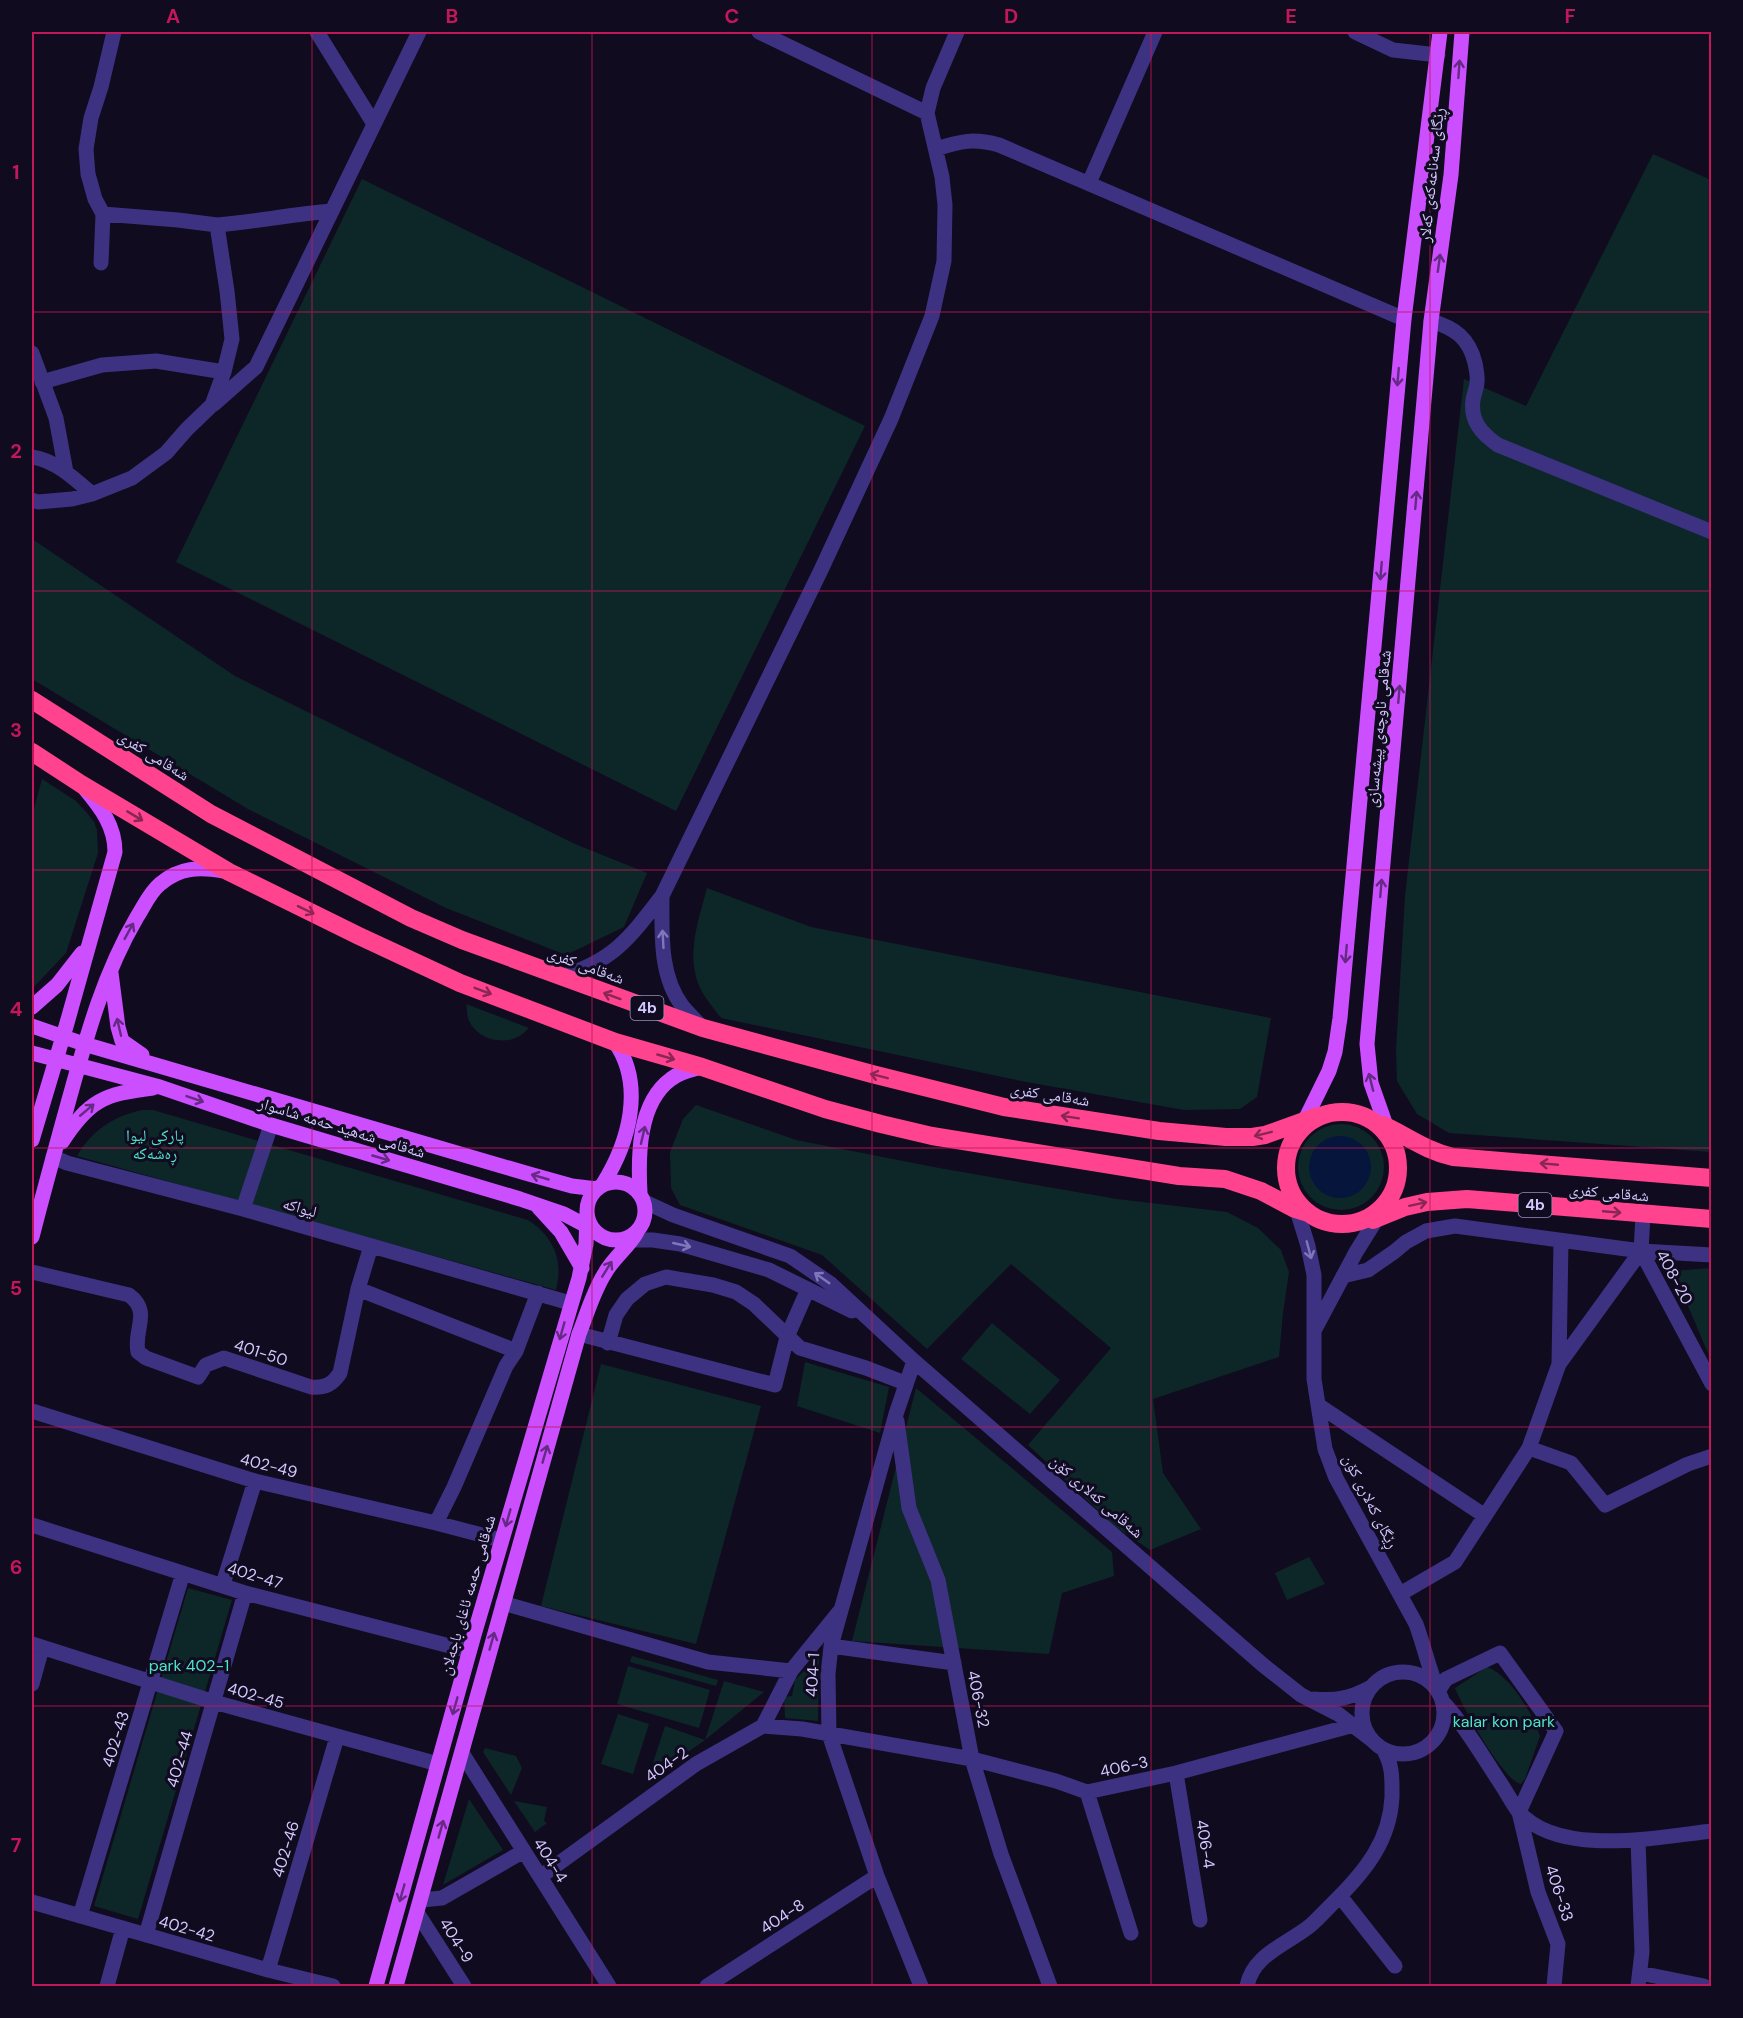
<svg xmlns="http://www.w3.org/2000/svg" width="1743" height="2018" font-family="'DM Sans','Noto Naskh Arabic',sans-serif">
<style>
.green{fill:#0d2729}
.water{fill:#06153c}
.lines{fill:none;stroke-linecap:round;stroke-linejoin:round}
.minor{stroke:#3c3281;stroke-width:15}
.major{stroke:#cc4fff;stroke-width:15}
.highway{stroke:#ff438e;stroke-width:18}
.oneway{stroke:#652a83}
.oneway2{stroke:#882756}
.oneway3{stroke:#8076ba}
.grid{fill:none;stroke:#c2185b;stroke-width:1.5;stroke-opacity:0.55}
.labels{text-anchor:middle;stroke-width:6;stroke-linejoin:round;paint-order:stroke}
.shield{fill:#100b1e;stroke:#988fbc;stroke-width:1.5}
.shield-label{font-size:15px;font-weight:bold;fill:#d3c8ff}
.street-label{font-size:16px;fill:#d3c8ff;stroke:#100b1e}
.park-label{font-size:16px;fill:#4de6cc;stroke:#100b1e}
.neatline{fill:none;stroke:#c2185b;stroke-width:2}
.grid-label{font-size:20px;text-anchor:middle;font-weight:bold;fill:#c2185b}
</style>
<rect width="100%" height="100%" fill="#100b1e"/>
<path class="green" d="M1653,154L1711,180V1152L1449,1133L1417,1114L1397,1081L1396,1050L1405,896L1464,379L1526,406Z
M362,179L865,426L676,811L176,562Z
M32,539L235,676L575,844L647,873L624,927L566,955L446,908L248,809L32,679Z
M42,779L76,801L87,813L94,822L97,830L98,853L66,953L32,989V816Z
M707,888L811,927L1271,1018L1257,1097L1240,1109L1184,1110L1021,1081L721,1018C715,1010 709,1003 704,995C683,962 698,922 707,888Z
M466,1004L529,1028C524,1033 519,1037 513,1039C496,1044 474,1036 468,1018C467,1014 467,1008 466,1004Z
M696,1105L796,1140L939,1168L1117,1199L1227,1212L1258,1228L1281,1250L1289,1272L1283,1313L1279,1357L1153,1399L1163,1473L1201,1529L1150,1550L1116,1527L1028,1445L1111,1348L1011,1264L927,1349L822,1255L680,1205L671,1188L670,1152L683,1119Z
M143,1110H153L528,1220C553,1236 564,1260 556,1290L77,1156C91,1131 115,1115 143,1110Z
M1298 1167a43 43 0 1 1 86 0a43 43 0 1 1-86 0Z
M1711,1268H1712L1711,1360L1673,1271Z
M992,1323L1060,1380L1030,1414L961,1359Z
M805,1362L889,1387L880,1433L797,1406Z
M601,1364L761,1406L696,1644L541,1606Z
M916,1388L1112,1552L1114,1576L1062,1593L1049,1654L852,1641Z
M1309,1557L1325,1584L1287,1600L1275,1573Z
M188,1588L232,1600L138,1919L94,1906Z
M632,1656L718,1680L716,1686L630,1662Z
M819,1656L818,1721L785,1718L784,1697L792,1696L795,1680Z
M628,1666L710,1690L699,1728L617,1704Z
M1487,1667C1511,1676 1532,1713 1540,1736L1525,1779L1521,1784C1504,1782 1462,1706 1455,1688Z
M724,1681L764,1692L705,1740L647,1781L665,1726L705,1740Z
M618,1714L649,1724L633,1774L601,1764Z
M485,1748L516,1756L522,1768L511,1795L483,1752Z
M469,1799L503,1850L443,1885Z
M514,1801L547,1807L544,1821L547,1823L535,1832Z"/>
<path class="water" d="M1309 1167a31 31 0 1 1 62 0a31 31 0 1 1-62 0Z"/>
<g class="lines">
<path class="minor" d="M317,32L374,124
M759,32L927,113
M1355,32L1393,50L1438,55
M936,149C961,141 973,138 999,145L1404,319
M1089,183L1155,32
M217,225C255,222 293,214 332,211
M101,263L103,214L95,199L88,174L86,149L91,118L101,87L114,32
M1431,321C1455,328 1469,338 1475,363C1476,369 1478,376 1477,382C1477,388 1474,393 1473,400C1470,421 1482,434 1498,445L1712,532
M32,353L56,418L66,472
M42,382L102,365L156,361L224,372
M214,404L256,367L419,32
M32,457C55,460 75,479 92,494
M32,500L38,502L72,499L92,494L132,478L166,453L187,429L212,405L224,372L232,339L227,291L217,225L178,220L103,214
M662,896C662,933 659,976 683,1007C689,1014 696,1021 703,1028
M560,977C613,961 629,939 662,896L821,570L891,419L932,316L944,261L945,205L942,177L927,113L933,88L957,32
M53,1157L67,1163L243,1209L570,1303
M1292,1194L1308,1246L1314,1275V1379L1325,1449L1336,1478L1416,1624C1424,1646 1429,1669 1438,1691
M645,1202L673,1215L790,1256L831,1284L914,1361L1263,1665L1301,1695L1338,1714L1372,1740
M243,1209L271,1125
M1643,1215L1641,1251L1712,1384
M624,1240H653L680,1244L769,1270L852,1311
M32,1272L129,1295C152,1312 133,1330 138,1352L146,1358L198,1377L206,1365L224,1358L311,1387C325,1388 332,1385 340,1373L358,1289L371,1246
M1343,1276L1368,1270L1394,1252L1406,1242L1426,1231L1455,1226L1641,1251L1712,1255
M358,1289L516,1351
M1315,1329L1356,1252L1381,1212
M579,1334L775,1385L787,1337L808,1289
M608,1343L616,1315L627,1299L645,1284L666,1277L713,1285L736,1292L754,1304L800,1348L866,1368L905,1383
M914,1361L896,1414L831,1646L828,1674L829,1734L877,1876L921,1986
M1559,1364L1561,1241
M1318,1405L1485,1516
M32,1411L255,1481L436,1523L501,1540
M897,1421L909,1508L938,1580L972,1759L1001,1854L1050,1986
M1529,1448L1571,1463L1605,1505L1688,1464L1712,1456
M436,1523L454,1487L506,1366L516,1351L538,1293
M32,1525L245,1593L469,1651
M223,1584L255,1481
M1400,1594L1455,1562L1529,1448L1559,1364L1641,1251
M503,1603L708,1662L791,1671
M32,1644L214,1702L438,1764
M831,1646L954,1663
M1362 1713a41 41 0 1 1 82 0a41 41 0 1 1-82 0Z
M32,1684L42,1648
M1438,1691L1446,1679L1500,1653L1556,1731L1519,1812
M1314,1699C1337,1701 1351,1698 1371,1687
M1443,1702C1466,1727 1483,1757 1501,1784C1507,1793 1512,1803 1518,1811C1558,1858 1658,1837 1712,1831
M763,1726L791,1671L839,1612
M462,1753L609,1986
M1176,1773L1200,1920
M1087,1792L1131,1933
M1519,1812L1538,1892L1558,1944L1554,1986
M540,1877L696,1764L763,1726L802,1729L972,1759L1056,1781L1087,1792L1176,1773L1354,1725
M1340,1896L1395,1966
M422,1900L442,1898L524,1851
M32,1902L268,1970L333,1986
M418,1914L464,1986
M80,1916L183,1573
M146,1935L245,1593
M268,1970L337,1737
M1640,1973L1704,1986
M107,1986L123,1928
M707,1986L877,1876
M1247,1986C1253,1954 1288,1944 1311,1925C1320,1917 1328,1908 1337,1899C1366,1870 1390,1840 1392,1797C1392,1779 1393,1765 1383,1749
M1638,1986L1642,1952L1638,1840"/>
<path class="major" d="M111,973L118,1027L122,1041L142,1055
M32,1007L57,985L82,953
M32,1026L84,1044L529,1174L572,1186L597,1189
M32,1053L160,1087L271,1125L520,1199L564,1214L594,1230
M1302,1126L1329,1071L1335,1052L1340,1018L1404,319L1440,32
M1389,1134L1371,1083L1367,1044L1431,321L1451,175L1462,32
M32,1140L67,1023L115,852C115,826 101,808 85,789
M62,1142C89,1100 104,1094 153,1088
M587 1211a29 29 0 1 1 58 0a29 29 0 1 1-58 0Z
M603,1184C629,1142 645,1086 615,1042
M640,1193C638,1156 638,1103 671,1079C680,1072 691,1070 702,1067
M539,1208L561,1232L582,1268
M32,1237C44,1190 57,1143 70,1096C87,1035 104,973 137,917C144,906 150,892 160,884C180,867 199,867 224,871
M376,1986L474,1635L579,1278L586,1244L587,1213
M396,1986L579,1334C587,1314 593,1292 605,1273C614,1257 629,1247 637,1232"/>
<path class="highway" d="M32,700L211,814L411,918L462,940L703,1028L872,1074L1004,1107L1159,1131L1226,1137H1252L1265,1135L1318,1116
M32,752L81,784L229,872L359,936L460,983L615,1042L702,1067L825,1109L881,1124L932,1136L1179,1176L1225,1179L1261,1191L1295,1209L1308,1213
M1286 1168a56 56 0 1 1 112 0a56 56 0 1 1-112 0Z
M1383,1125C1407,1136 1426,1151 1453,1157L1712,1178
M1373,1220L1405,1207L1427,1202L1467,1199L1712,1219"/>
</g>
<defs><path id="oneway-shaft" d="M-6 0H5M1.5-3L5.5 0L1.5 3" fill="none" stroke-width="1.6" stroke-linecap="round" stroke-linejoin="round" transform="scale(1.5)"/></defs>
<g class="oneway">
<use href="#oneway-shaft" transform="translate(1459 69) rotate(-86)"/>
<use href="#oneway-shaft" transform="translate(1439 263) rotate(-82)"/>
<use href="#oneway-shaft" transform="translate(1398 377) rotate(95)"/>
<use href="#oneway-shaft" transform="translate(1416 500) rotate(-85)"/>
<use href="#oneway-shaft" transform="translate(1381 571) rotate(95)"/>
<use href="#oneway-shaft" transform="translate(1399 694) rotate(-85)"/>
<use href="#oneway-shaft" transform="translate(1381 888) rotate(-85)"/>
<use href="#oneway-shaft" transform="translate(129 931) rotate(-61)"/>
<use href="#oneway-shaft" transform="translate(1346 954) rotate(95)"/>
<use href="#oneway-shaft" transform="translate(119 1027) rotate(-103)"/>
<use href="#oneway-shaft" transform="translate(1371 1082) rotate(-104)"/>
<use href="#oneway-shaft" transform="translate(195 1099) rotate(19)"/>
<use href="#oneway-shaft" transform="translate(87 1110) rotate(-40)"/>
<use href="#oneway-shaft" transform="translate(643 1135) rotate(-77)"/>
<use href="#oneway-shaft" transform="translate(381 1158) rotate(16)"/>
<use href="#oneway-shaft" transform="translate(540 1177) rotate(-164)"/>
<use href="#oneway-shaft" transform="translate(607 1269) rotate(-58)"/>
<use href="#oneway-shaft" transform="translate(562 1331) rotate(106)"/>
<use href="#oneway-shaft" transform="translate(545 1454) rotate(-74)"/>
<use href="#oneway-shaft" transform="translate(508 1518) rotate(106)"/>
<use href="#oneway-shaft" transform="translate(492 1641) rotate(-74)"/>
<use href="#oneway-shaft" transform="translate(455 1706) rotate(106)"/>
<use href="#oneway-shaft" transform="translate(441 1829) rotate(-74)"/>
<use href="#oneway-shaft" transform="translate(402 1893) rotate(106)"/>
</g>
<g class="oneway2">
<use href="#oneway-shaft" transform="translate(135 816) rotate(31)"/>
<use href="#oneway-shaft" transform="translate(306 910) rotate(26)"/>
<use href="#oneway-shaft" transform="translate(483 991) rotate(21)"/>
<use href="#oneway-shaft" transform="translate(612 996) rotate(-160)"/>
<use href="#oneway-shaft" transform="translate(666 1057) rotate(16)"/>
<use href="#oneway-shaft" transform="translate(879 1076) rotate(-166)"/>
<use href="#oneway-shaft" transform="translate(1070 1117) rotate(-171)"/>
<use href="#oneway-shaft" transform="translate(1263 1134) rotate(166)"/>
<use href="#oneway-shaft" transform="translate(1549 1164) rotate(-175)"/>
<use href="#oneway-shaft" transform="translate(1418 1204) rotate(-12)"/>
<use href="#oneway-shaft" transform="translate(1612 1212) rotate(5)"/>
</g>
<g class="oneway3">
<use href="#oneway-shaft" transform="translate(663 939) rotate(-93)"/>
<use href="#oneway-shaft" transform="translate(682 1245) rotate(13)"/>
<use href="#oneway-shaft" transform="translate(1309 1250) rotate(75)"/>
<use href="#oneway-shaft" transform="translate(822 1278) rotate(-145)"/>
</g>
<path class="grid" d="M312,32V1986M592,32V1986M872,32V1986M1151,32V1986M1430,32V1986M32,312H1712M32,591H1712M32,870H1712M32,1148H1712M32,1427H1712M32,1706H1712"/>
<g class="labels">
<g class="shield">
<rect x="630.5" y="996" width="33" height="24" rx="4.5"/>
<rect x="1518.5" y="1193" width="33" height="24" rx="4.5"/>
</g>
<g class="shield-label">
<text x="647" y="1013">4b</text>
<text x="1535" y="1210">4b</text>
</g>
<g class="street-label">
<text transform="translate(1431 175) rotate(-84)" y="6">ڕێگای سەناعەکەی کەلار</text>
<text transform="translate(1378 729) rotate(-85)" y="6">شەقامی ناوچەی پیشەسازی</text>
<text transform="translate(154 755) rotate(32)" y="6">شەقامی کفری</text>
<text transform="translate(586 965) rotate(20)" y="6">شەقامی کفری</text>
<text transform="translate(1050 1094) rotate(9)" y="6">شەقامی کفری</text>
<text transform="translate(342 1127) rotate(17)" y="6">شەقامی شەهید حەمە شاسوار</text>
<text transform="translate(1609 1192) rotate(5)" y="6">شەقامی کفری</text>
<text transform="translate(300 1207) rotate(16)" y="6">لیواکە</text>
<text transform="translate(1675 1277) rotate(62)" y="6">408-20</text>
<text transform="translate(261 1352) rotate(18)" y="6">401-50</text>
<text transform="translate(269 1465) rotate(14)" y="6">402-49</text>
<text transform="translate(1097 1496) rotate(41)" y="6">شەقامی کەلاری کۆن</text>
<text transform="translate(1371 1501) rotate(63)" y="6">ڕێگای کەلاری کۆن</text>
<text transform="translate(255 1575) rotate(17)" y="6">402-47</text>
<text transform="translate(467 1595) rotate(-74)" y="6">شەقامی حەمە ئاغای باجەلان</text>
<text transform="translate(812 1675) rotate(-87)" y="6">404-1</text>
<text transform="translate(256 1695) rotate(16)" y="6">402-45</text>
<text transform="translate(979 1699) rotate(79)" y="6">406-32</text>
<text transform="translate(115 1739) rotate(-73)" y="6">402-43</text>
<text transform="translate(179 1759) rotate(-74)" y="6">402-44</text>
<text transform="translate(666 1764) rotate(-35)" y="6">404-2</text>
<text transform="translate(1124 1766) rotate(-12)" y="6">406-3</text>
<text transform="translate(1206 1844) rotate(81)" y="6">406-4</text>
<text transform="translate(285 1849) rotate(-73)" y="6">402-46</text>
<text transform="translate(551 1860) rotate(58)" y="6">404-4</text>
<text transform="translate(1560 1893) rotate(72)" y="6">406-33</text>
<text transform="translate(782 1916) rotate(-33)" y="6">404-8</text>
<text transform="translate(187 1928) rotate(16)" y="6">402-42</text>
<text transform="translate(457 1940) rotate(58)" y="6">404-9</text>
</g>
<g class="park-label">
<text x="155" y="1141">پارکی لیوا<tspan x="155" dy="18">ڕەشەکە</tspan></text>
<text x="189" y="1671">park 402-1</text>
<text x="1504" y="1727">kalar kon park</text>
</g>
</g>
<rect width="1743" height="2018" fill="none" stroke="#100b1e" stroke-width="66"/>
<rect x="33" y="33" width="1677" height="1952" class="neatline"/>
<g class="grid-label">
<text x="173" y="23">A</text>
<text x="452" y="23">B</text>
<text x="732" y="23">C</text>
<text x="1011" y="23">D</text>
<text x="1291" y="23">E</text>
<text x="1570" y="23">F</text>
<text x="16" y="179">1</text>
<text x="16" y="458">2</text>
<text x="16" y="737">3</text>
<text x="16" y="1016">4</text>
<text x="16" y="1295">5</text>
<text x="16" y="1574">6</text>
<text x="16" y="1852">7</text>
</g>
</svg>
